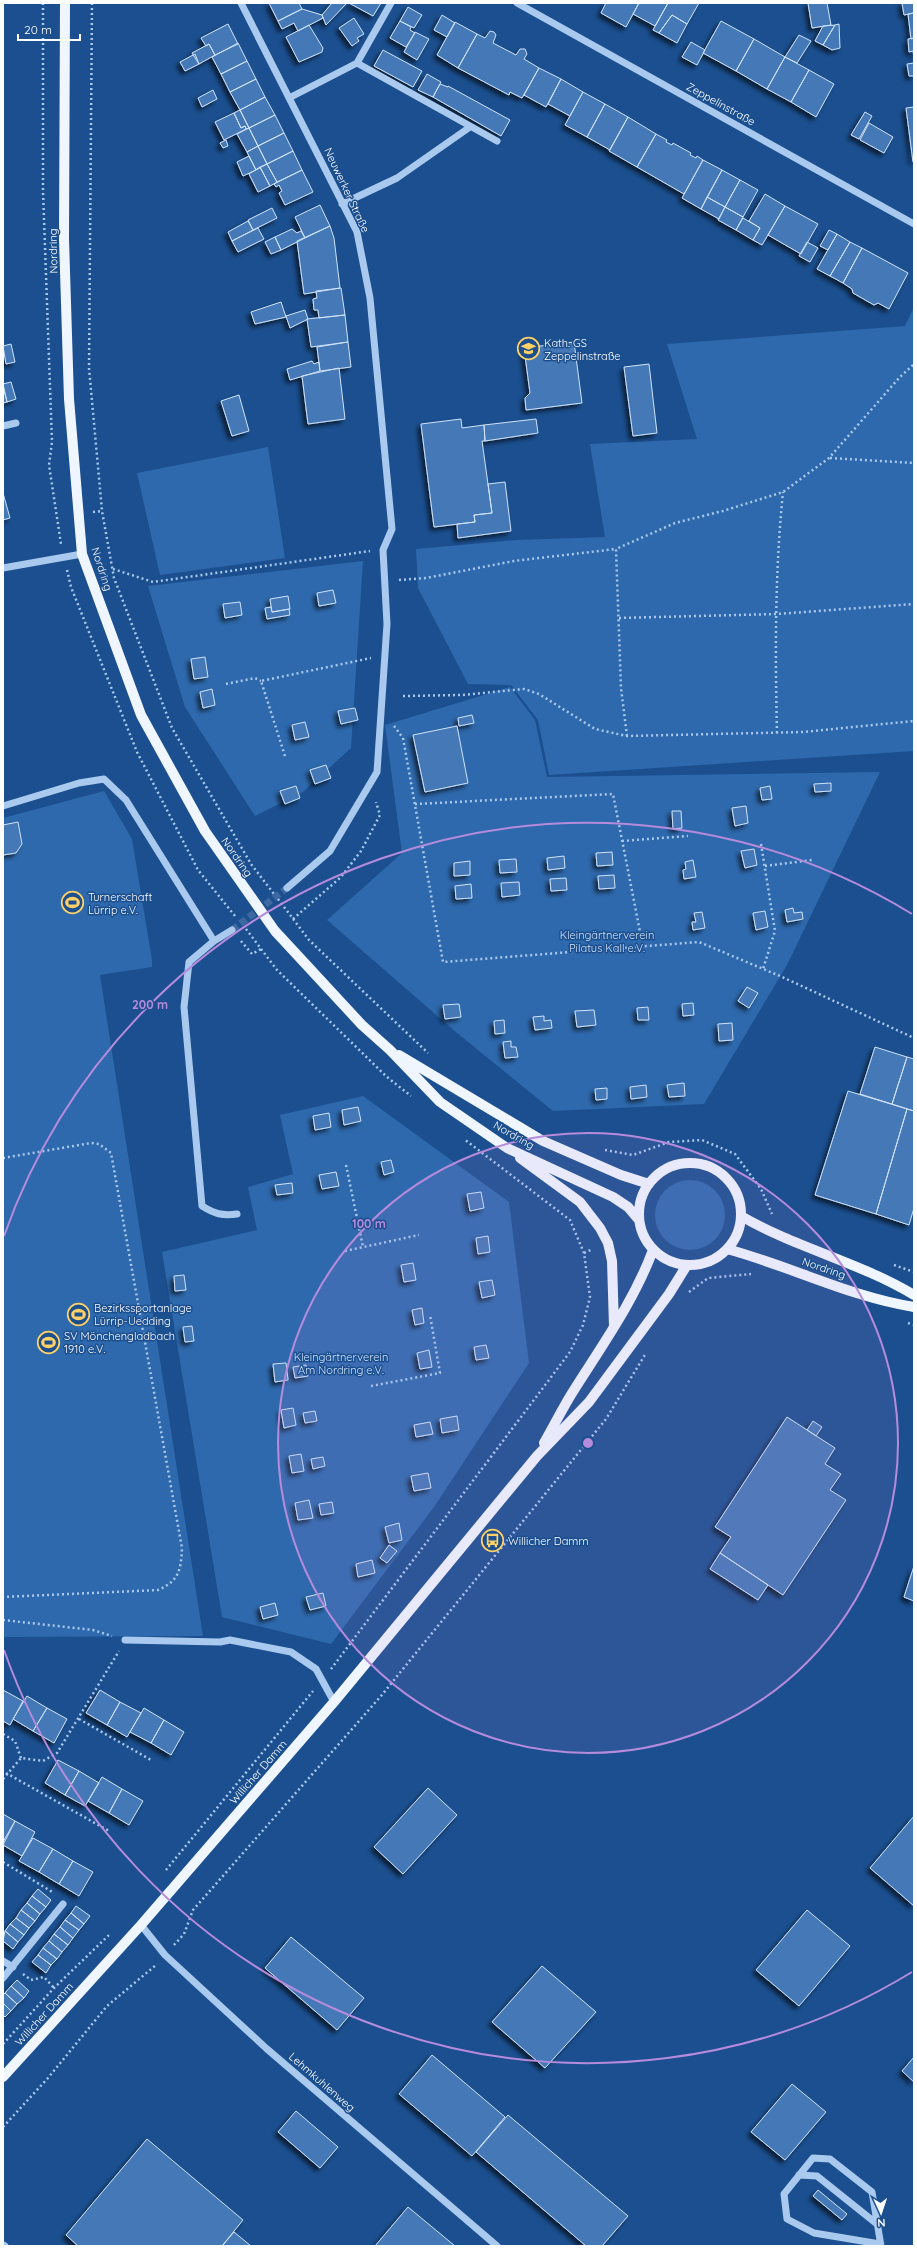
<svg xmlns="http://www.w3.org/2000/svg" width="917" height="2249" font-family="Quicksand,sans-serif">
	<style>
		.green { fill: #2e69ad }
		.building { fill: #4478b7; stroke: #cfe3fa; filter: url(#shadow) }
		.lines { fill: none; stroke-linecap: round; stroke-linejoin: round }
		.minor-tunnel { stroke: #3d69a0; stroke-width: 7; stroke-dasharray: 7 3.5; stroke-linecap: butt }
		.path { stroke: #a9c9ee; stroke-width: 2.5; stroke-dasharray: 2 3; stroke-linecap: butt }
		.minor { stroke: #a9c9ee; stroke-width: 7 }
		.major { stroke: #f0f6ff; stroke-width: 10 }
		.ring { fill: none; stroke: #b68bdc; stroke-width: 2 }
		.labels { text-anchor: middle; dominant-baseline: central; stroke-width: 3; stroke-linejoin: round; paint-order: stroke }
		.street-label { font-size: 11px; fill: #fff; stroke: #1b4f8f }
		.poi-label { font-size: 11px; fill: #fff; stroke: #1b4f8f; text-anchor: start }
		.park-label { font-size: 11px; fill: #cfe3fa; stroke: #1b4f8f }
		.centre { fill: #b68bdc; stroke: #1b4f8f; stroke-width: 2 }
		.ring-label { font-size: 12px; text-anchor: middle; font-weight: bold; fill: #b68bdc; stroke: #1b4f8f; stroke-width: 3; stroke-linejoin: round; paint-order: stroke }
	</style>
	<defs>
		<filter id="shadow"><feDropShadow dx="-3.5" dy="3.5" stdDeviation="2" flood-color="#0009"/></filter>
	</defs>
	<rect width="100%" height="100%" fill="#1b4f8f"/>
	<path class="green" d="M914,307V751L549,775L538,720L511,685L468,684L418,588L416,549L517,540L605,537L590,444L697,439L667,344L905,326Z
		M268,447L285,558L160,575L137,473Z
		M363,561L351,748L303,792L255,816L185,707L148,586Z
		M510,687L535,720L547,777L880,772L787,965L704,1104L553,1111L457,1033L327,920L402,853L385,725Z
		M104,791L132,839L152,960V967L100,975L203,1636L3,1637V818Z
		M363,1096L509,1202L529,1363L434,1507L331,1644L222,1617L162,1252L257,1230L248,1187L293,1174L280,1115Z
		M655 1215a35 35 0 1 1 70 0a35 35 0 1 1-70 0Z"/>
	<path class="building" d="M269,3H299L302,9L278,21Z
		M332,3H347L326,25L322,15Z
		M349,3H381L373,16Z
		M606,3H639L626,27L601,13Z
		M639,3H668L655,26L633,14Z
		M668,3H699L687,24L672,15L659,33L653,30Z
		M808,3H827L831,25L812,28Z
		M902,3H914V13L904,15Z
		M408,7L422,15L414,28L400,21Z
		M302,9L322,15L323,18L298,31L294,23L282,29L278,21Z
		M914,13V38L911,39L908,14Z
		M442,15L455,23L447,37L434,30Z
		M672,15L687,24L677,43L659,33Z
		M354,18L364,34L357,38L359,41L352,46L339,28Z
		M400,21L411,27L410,30L415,33L406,47L390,38Z
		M721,21L754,39L736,71L703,53Z
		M455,22L477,34L458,68L437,55Z
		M228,24L238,44L215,55L209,44L206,46L201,38Z
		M839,24L840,48L832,50L823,45L835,25Z
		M309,25L323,48L322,52L299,62L286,37Z
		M835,25L823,45L815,41L823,26Z
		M490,31L494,32L496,35L493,43L516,55L520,49H525L527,54L524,59L539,68L522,98L510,92L509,95L458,68L477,34L485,38Z
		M415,32L429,39L417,60L404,52Z
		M799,35L811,41L797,63L785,57Z
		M914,38V57L913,51L909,52L908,39Z
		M754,39L785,57L767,89L736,71Z
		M691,42L705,50L697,65L682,57Z
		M238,43L247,61L221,74L212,57Z
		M209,44L215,55L199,64L192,53Z
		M383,50L422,71L413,87L374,66Z
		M195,54L199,64L185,71L180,62Z
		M785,57L809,70L791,102L767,89Z
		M247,61L256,79L230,92L221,74Z
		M914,63V76H909L907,64Z
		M539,68L561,79L546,107L524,95Z
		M809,70L834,84L816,117L791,102Z
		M427,74L441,82L433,97L418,90Z
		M256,79L265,97L240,110L230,92Z
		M561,79L583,92L570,116L548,104Z
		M440,84L448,87V86L510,120L501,136L433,97Z
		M213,90L217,99L202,107L198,98Z
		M583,92L605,104L587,137L565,125Z
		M265,97L275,115L249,128L240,110Z
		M605,104L628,117L610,150L587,137Z
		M914,107V161L913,162L906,108Z
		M240,110L249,128L246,129L245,126L241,128L234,113Z
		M865,112L872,116L859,139L851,135Z
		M234,113L241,128L245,126L246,129L224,140L215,122Z
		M275,115L284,133L258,146L249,128Z
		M628,117L656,134L637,167L609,151Z
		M869,123L893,137L884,153L860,140Z
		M249,128L258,146L247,152L237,134Z
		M284,133L293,151L267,164L258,146Z
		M656,134L667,140L666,142L672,145L673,143L691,153L690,155L696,158L697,156L703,160L684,194L637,167Z
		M226,140L228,146L223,148L220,143Z
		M258,146L267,164L256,170L247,152Z
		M293,151L302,170L277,182L267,164Z
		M249,156L256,170L243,176L237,162Z
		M703,160L722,170L701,209L682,198Z
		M267,164L277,182L270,186L260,167Z
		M260,167L270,186L258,192L249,174Z
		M302,170L313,192L285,205L279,193L282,191L279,185L276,187L274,184Z
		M722,170L740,180L725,207L707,197Z
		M740,180L758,190L743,217L725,207Z
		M765,194L785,206L762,245L753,240L760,228L749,221Z
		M707,197L725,207L719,219L701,209Z
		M320,205L330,226L305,238L295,217Z
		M785,206L818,224L801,254L768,235Z
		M725,207L743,217L736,230L718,220Z
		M272,208L277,218L253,230L248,220Z
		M743,218L760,228L753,240L736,230Z
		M248,221L253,230L232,241L228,232Z
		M330,226L334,238L340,288L304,294L297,241Z
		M258,228L264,239L238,252L232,241Z
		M292,229L297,233L301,231L305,238L281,250L275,237Z
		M829,230L837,234L828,250L820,246Z
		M837,234L850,242L830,276L817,269Z
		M275,237L281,250L271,254L265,242Z
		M807,242L818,248L810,262L799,256Z
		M850,242L862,248L843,283L830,276Z
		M862,248L908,273L889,309L878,303L874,305L853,293L852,289L843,283Z
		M341,288L345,315L319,318L318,310H314L313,299L317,298L316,291Z
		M281,302L286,317L255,324L251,312Z
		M305,310L308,319L290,328L286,316Z
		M345,315L348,342L311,347L307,319Z
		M348,342L351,367L320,371L317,347Z
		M574,342L582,403L526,410L525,398L530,393L524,348Z
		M11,344L15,362L6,364L3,346Z
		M312,361L314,364L319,362L320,371L290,380L287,369Z
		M649,364L657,433L633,436L624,367Z
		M339,368L345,419L308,424L302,376Z
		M11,382L16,399L7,402L3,384Z
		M3,387L7,402L3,403Z
		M239,395L249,431L232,436L221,401Z
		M461,419L462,428L484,425L485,441H482L492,513L474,515L475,522L434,527L421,424Z
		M536,419L538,433L485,441L484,425Z
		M505,482L511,531L458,538L457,524L475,522L474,515L492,513L488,484Z
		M3,493L10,518L3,520Z
		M333,590L336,603L319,606L317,593Z
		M288,596L290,609L272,612L270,599Z
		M240,602L242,615L225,618L223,604Z
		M271,607L272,612L289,609L290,615L267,619L265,608Z
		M205,657L208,677L194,679L191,659Z
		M212,689L215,705L203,708L200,692Z
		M355,708L358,720L341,724L338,711Z
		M472,715L474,723L459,726L458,718Z
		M305,722L309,737L295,740L292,725Z
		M457,726L468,783L425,792L413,735Z
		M326,765L331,778L315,784L310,770Z
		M831,783V791L815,792L814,784Z
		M296,786L300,798L285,804L280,791Z
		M770,786L772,799L762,800L760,788Z
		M746,806L748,823L735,826L732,808Z
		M672,811H681L682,828L673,829Z
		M18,822L22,844L16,853L3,855V825Z
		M754,849L757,865L745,868L741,851Z
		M612,852L613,865L597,866L596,853Z
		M564,856L565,868L548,870L547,858Z
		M516,859L517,872L500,873L499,860Z
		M693,860L696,877L684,879L683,870L686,869L685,862Z
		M470,861V875L454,876V863Z
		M614,875L615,888L599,889L598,876Z
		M566,878L567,890L551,891L550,879Z
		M519,882L520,895L502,897L501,883Z
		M471,884L472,898L456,899L455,886Z
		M793,908L794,913L802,912L803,919L787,922L785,910Z
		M765,911L768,927L756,930L753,913Z
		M702,912L705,928L693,930L692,922H696L694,913Z
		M747,987L758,993L749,1008L738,1001Z
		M693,1003L694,1015L683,1016L682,1004Z
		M459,1004L461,1017L445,1019L443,1005Z
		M648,1007L649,1020H638L637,1008Z
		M594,1010L596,1025L577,1027L575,1011Z
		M544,1016V1021L551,1020L552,1028L535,1030L533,1017Z
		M504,1020L505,1033L495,1034L494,1021Z
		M732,1023L733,1040L719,1041L718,1024Z
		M511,1041V1047H516L518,1057L505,1058L503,1042Z
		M875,1047L907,1057L892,1104L860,1094Z
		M907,1057L914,1059V1111L892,1104Z
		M684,1083L685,1096L669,1097L667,1085Z
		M646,1085L647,1097L631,1099L630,1087Z
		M607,1088V1099L596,1100L595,1089Z
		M848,1091L907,1109L876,1214L815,1195Z
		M358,1107L361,1121L344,1125L342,1110Z
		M907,1109L914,1111V1208L909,1225L876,1214Z
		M329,1113L331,1127L315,1130L313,1116Z
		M391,1160L394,1172L384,1175L381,1162Z
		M336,1172L339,1186L322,1189L319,1175Z
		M292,1183L293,1193L277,1195L275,1185Z
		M481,1192L484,1208L470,1211L467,1194Z
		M488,1236L490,1252L478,1254L476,1238Z
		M413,1263L416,1280L404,1282L401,1265Z
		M184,1275L186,1290L175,1291L174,1276Z
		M492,1280L495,1295L482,1298L479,1282Z
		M422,1308L424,1323L415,1325L412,1310Z
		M192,1326L194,1341L185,1342L183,1327Z
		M486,1345L489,1358L476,1360L474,1347Z
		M429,1350L432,1367L420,1369L417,1353Z
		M286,1363L288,1380L275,1382L273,1364Z
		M306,1365L308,1376L295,1378L293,1367Z
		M293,1408L296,1425L284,1428L281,1410Z
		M315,1411L317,1421L305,1423L303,1413Z
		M457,1416L459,1430L442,1433L440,1419Z
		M787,1417L835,1448L825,1464L841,1474L830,1490L846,1500L783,1595L720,1553L731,1537L715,1527Z
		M813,1421L822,1427L816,1436L807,1430Z
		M430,1422L433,1434L416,1437L414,1425Z
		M301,1454L304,1471L292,1473L289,1456Z
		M323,1457L325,1466L313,1469L311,1459Z
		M428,1473L431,1488L414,1491L411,1476Z
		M309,1500L313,1518L298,1520L295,1503Z
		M332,1502L334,1513L321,1515L319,1504Z
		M399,1523L402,1540L389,1543L385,1527Z
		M389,1545L397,1551L387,1563L380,1558Z
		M720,1553L768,1585L758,1600L710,1569Z
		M372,1560L375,1573L358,1577L356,1564Z
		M914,1566V1601L904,1597Z
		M323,1593L326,1606L310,1610L306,1597Z
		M275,1603L278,1615L263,1619L260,1607Z
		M3,1690L23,1701L10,1725L3,1721Z
		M100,1690L120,1702L107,1725L86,1713Z
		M27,1696L47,1708L33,1731L13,1719Z
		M120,1702L141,1713L127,1737L107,1725Z
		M47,1708L67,1719L54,1743L33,1731Z
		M144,1708L164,1720L151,1743L130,1732Z
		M164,1720L184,1732L171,1755L151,1743Z
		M58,1760L79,1771L65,1795L45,1783Z
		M79,1771L99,1783L85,1806L65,1795Z
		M102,1777L122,1789L109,1813L88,1801Z
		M428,1788L457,1815L403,1874L374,1847Z
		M122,1789L143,1801L129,1825L109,1813Z
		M3,1814L15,1821L3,1842Z
		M914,1816V1906L870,1868Z
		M15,1821L35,1832L22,1856L3,1845Z
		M33,1838L53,1849L39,1872L19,1861Z
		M53,1849L73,1861L59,1884L39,1872Z
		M73,1861L93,1872L79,1896L59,1884Z
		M38,1889L51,1900L46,1907L32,1896Z
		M32,1896L46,1907L40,1914L27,1903Z
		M27,1903L40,1914L35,1921L21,1910Z
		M76,1906L90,1916L84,1924L71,1913Z
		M21,1910L35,1921L29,1928L16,1918Z
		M807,1910L850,1946L799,2006L756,1970Z
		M71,1913L84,1924L79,1930L65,1920Z
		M16,1918L29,1928L24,1935L10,1924Z
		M65,1920L79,1930L73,1938L60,1927Z
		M10,1924L24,1935L18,1942L5,1931Z
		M60,1927L73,1938L68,1945L54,1934Z
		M5,1931L18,1942L13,1949L3,1941Z
		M54,1934L68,1945L62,1952L49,1941Z
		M291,1937L364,1998L337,2030L265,1968Z
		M49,1941L62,1952L57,1959L43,1948Z
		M43,1948L57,1959L51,1965L38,1955Z
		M38,1955L51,1965L46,1973L32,1962Z
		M542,1966L596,2012L545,2068L492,2022Z
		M17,1980L29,1991L24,1998L11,1986Z
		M11,1986L24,1998L17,2004L5,1993Z
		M5,1993L17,2004L11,2011L3,2003V1995Z
		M3,2003L11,2011L5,2017L3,2015Z
		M432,2055L505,2117L472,2156L399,2094Z
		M914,2057V2082L902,2071Z
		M792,2084L826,2112L785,2160L751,2132Z
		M296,2111L338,2147L320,2168L278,2132Z
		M508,2115L628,2216L602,2246H586L476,2152Z
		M147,2139L243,2220L222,2246H78L66,2235Z
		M818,2190L847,2214L842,2220L813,2196Z
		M408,2207L455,2246H375Z
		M234,2232L251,2246H222Z"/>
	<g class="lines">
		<path class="minor-tunnel" d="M232,930L287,888"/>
		<path class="path" d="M43,3V191L52,442L49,465L61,544
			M92,3L89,368L102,511L114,578L172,728L251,864L274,894
			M830,458L914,463
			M93,512L102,511
			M3,534H4
			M113,569L153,582L370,551
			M67,570L71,587L137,752L198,870L235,916
			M399,580L426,578L514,561L616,549
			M619,618L777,614L914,604
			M226,684L255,678L261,681
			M403,696L462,695L524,689L539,694L595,729L627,736L803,732L914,721
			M394,726L403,738L443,962L699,942L780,976L914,1038
			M777,733C775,653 775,571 783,492
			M627,736L621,688L616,549L675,523L723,511L783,492L829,458L899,378L914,364
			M285,756L261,681L371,658
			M415,804L613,794L643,947
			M622,841L688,836
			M761,844L775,931L763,969
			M765,866L812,860
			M278,899L309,940L428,1053
			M293,919L341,877L361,851L380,815L376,802
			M246,929L277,970L387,1077L411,1096
			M241,941L252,954L261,949
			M605,1150L633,1155L669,1142L702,1140L735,1154L761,1189L772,1214
			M3,1158L91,1143L99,1144L111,1153L182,1548C181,1570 179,1581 158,1590L3,1597
			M346,1165L363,1247
			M345,1251L419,1235
			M584,1253L593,1249
			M894,1265L914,1272
			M689,1292L708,1278L751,1274
			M908,1323L914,1325
			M371,1386L440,1373L430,1315
			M3,1620L93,1630L112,1636
			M331,1669L570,1352L583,1325L590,1297L584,1253L570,1220L464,1139
			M79,1719L151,1760
			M3,1734L15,1741L21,1758
			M6,1773L109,1831
			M3,1779L21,1758L43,1761L57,1753L119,1651
			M3,1862L54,1893
			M166,1870L313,1691
			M174,1945L184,1934L193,1910L381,1696L606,1419L646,1353
			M23,1974L31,1980L44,1977L54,1988
			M3,2044L54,1988L110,1934
			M3,2127L48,2078L107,2006L156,1965"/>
		<path class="minor" d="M241,3L357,232L370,298L392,529L383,550L387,624L377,772L330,851L287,888
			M391,3L357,63L497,141
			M517,3L914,224
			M289,98L357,63
			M342,204L397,178L470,127
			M3,426L16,423
			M3,568L82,554
			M3,806L79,783L104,779L126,800L214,941
			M232,930L214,941L189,962L184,1007L202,1206C215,1214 222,1216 237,1214
			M125,1640L220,1642L230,1640L291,1652L316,1669L334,1702
			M141,1925L165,1955L267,2049L497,2246
			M3,1961L13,1967
			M3,1978L63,1904
			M799,2175L817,2176L877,2224
			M880,2244L814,2233L787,2219L784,2194L813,2158L830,2159L872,2192L881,2246
			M3,2245L5,2246"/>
		<path class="major" d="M65,3L64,239L69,399L82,554L141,715L205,831L275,931L362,1025L390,1050L440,1102L507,1148L613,1197L628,1207L639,1220
			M399,1055L543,1141L621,1175L649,1184
			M520,1158L580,1202L600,1228L608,1243L612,1261L614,1326
			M639 1214a51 51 0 1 1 102 0a51 51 0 1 1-102 0Z
			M741,1216C796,1248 859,1262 914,1295
			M727,1249C790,1266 850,1297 914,1307
			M544,1443C554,1426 563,1407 574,1390C603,1344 634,1301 653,1250
			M3,2077L141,1925L334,1702L537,1456L589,1402L669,1294L687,1265"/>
	</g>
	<circle cx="588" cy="1443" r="310" fill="#b68bdc" fill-opacity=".12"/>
	<g class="ring">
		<circle cx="588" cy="1443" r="310"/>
		<path d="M912 1972A620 620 0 0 1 4 1650M4 1236A620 620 0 0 1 912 914"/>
	</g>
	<defs>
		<symbol id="school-ring" viewBox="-11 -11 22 22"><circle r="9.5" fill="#1b4f8f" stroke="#ffd166" stroke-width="1.5"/><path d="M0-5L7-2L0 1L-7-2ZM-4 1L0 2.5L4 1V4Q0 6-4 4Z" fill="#ffd166"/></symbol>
		<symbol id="stadium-ring" viewBox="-11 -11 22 22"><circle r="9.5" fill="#1b4f8f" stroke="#ffd166" stroke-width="1.5"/><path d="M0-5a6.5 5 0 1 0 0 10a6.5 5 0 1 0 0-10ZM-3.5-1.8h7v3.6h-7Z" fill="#ffd166"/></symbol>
		<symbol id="bus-ring" viewBox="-11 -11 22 22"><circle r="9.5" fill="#1b4f8f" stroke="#ffd166" stroke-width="1.5"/><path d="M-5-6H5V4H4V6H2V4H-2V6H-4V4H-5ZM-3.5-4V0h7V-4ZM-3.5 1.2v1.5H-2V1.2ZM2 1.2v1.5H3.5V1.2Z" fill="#ffd166"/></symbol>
	</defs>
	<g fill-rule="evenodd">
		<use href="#school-ring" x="516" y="336" width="25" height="25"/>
		<use href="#stadium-ring" x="60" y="890" width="25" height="25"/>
		<use href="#stadium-ring" x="66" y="1302" width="25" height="25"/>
		<use href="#stadium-ring" x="36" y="1330" width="25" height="25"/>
		<use href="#bus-ring" x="480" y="1528" width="25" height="25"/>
	</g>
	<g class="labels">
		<g class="street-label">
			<text transform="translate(721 104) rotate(29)">Zeppelinstraße</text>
			<text transform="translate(347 190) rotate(65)">Neuwerker Straße</text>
			<text transform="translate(53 251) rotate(-91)">Nordring</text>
			<text transform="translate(102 569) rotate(72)">Nordring</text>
			<text transform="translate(237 857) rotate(55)">Nordring</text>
			<text transform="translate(514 1135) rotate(30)">Nordring</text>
			<text transform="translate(824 1268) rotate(19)">Nordring</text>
			<text transform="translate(258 1772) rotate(-49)">Willicher Damm</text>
			<text transform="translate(44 2014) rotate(-48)">Willicher Damm</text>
			<text transform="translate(322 2082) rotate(41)">Lehmkuhlenweg</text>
		</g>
		<g class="poi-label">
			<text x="544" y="343">Kath. GS<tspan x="544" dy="13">Zeppelinstraße</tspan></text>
			<text x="88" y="897">Turnerschaft<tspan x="88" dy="13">Lürrip e.V.</tspan></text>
			<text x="94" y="1308">Bezirkssportanlage<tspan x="94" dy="13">Lürrip-Uedding</tspan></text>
			<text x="64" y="1336">SV Mönchengladbach<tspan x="64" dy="13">1910 e.V.</tspan></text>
			<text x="508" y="1541">Willicher Damm</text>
		</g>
		<g class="park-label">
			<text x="607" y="935">Kleingärtnerverein<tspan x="607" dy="13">Pilatus Kall e.V.</tspan></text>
			<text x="341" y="1357">Kleingärtnerverein<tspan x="341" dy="13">Am Nordring e.V.</tspan></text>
		</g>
	</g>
	<circle cx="588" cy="1443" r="6" class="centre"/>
	<g class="ring-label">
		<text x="150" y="1009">200 m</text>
		<text x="369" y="1228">100 m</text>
	</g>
	<rect width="917" height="2249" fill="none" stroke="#ffffff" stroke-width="8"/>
	<g transform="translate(881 2213) rotate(177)" stroke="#1b4f8f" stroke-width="3" paint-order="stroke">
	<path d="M0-3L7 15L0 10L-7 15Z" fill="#ffffff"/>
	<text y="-6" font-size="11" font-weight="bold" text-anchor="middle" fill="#ffffff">N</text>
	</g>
	<path d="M18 34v6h62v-6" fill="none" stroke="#ffffff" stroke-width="2"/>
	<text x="24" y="34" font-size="12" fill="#ffffff" stroke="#1b4f8f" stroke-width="3" paint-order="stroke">20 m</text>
</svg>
